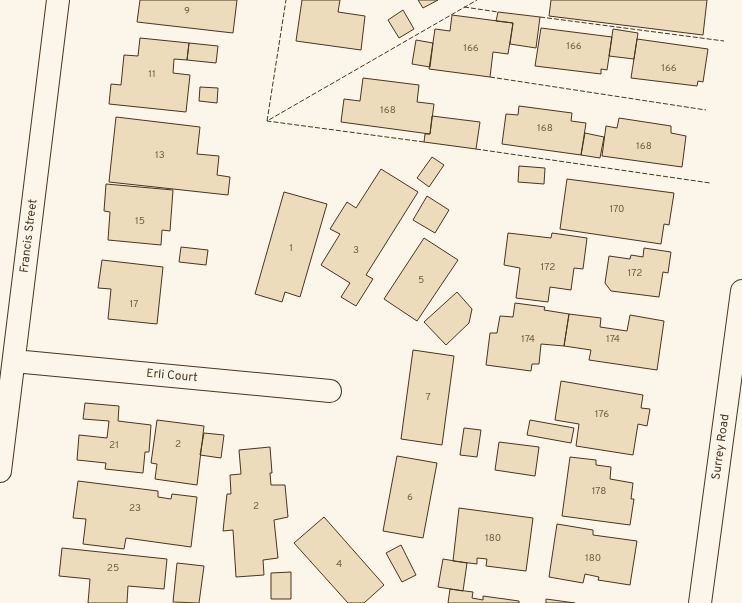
<svg xmlns="http://www.w3.org/2000/svg" width="742" height="603" font-family="Overpass,sans-serif">
	<style>
		.building { fill: #ecdcbc; stroke: #4a3520 }
		.lines { fill: none; stroke-linecap: round; stroke-linejoin: round }
		.street-casing { stroke: #4a3520; stroke-width: 24 }
		.primary-casing { stroke: #4a3520; stroke-width: 24 }
		.street { stroke: #fbf6e9; stroke-width: 22 }
		.primary { stroke: #fbf6e9; stroke-width: 22 }
		.fence { stroke: #4a3520; stroke-width: 1; stroke-dasharray: 5 2; stroke-linecap: butt }
		.labels { text-anchor: middle; dominant-baseline: central; stroke-width: 3; stroke-linejoin: round; paint-order: stroke }
		.number-label { font-size: 10px; fill: #725f47 }
		.street-label { font-size: 12px; fill: #4a3520; stroke: #fbf6e9 }
	</style>
	<rect width="100%" height="100%" fill="#fbf6e9"/>
	<path class="building" d="M140,0H237L233,33L137,22Z
		M302,0H340L338,12L365,16L361,50L296,41Z
		M418,0H438L423,8Z
		M551,0H707L703,35L549,16Z
		M403,10L414,29L399,38L388,20Z
		M498,12L540,17L536,48L510,44L513,23L496,21Z
		M452,15L513,23L508,54L493,52L490,77L429,69L435,29L450,31Z
		M541,28L612,37L607,70L601,69V74L535,66Z
		M613,29L638,33L634,59L609,56Z
		M140,38L189,43L187,60L174,59L173,73L190,75L186,112L109,104L111,84L121,85L124,55L138,56Z
		M637,39L708,49L703,82L698,81L697,86L631,78Z
		M416,40L433,43L430,67L412,64Z
		M189,43L218,46L216,63L187,60Z
		M363,78L419,85L417,102L434,104L430,134L341,122L344,99L360,101Z
		M200,87L218,88L217,103L199,101Z
		M519,106L572,113L571,121L586,123L581,155L502,144L506,114L518,115Z
		M432,116L480,122L476,149L424,142L425,134H430Z
		M116,117L200,127L197,154L219,156L217,175L230,177L228,195L109,182Z
		M619,118L671,126V133L686,136L682,167L602,156L606,126L617,128Z
		M585,133L604,137L600,158L581,155Z
		M432,157L444,165L429,187L417,178Z
		M519,166L545,168L544,184L518,182Z
		M381,169L418,192L366,275L373,279L356,306L341,297L350,283L321,265L340,234L330,229L347,202L356,208Z
		M567,179L674,193L669,225L664,224L661,244L560,229Z
		M106,184L173,190L170,231L162,230L161,245L108,240L110,212L104,211Z
		M284,192L327,204L300,297L285,292L282,302L255,294Z
		M427,196L449,210L435,233L413,220Z
		M508,233L551,238L552,233L587,238L583,269L574,268L571,290L550,287L548,302L516,298L520,268L504,265Z
		M424,238L458,260L417,321L384,299Z
		M181,247L208,250L206,265L179,262Z
		M644,248L671,252L668,273L663,272L659,297L611,291L605,283L609,256L630,259L631,255L643,257Z
		M102,260L163,267L157,324L108,319L111,289L98,288Z
		M457,292L472,309L469,323L446,345L424,322Z
		M515,303L545,307L544,310L569,314L564,346L541,344L539,364H532L531,371L486,365L490,333H497L500,316L513,317Z
		M569,314L601,318L600,327L627,331L630,315L664,321L657,370L589,360L591,350L564,346Z
		M413,350L454,356L442,445L401,439Z
		M561,381L643,395L641,408L650,409L647,426L638,424L633,455L576,446L579,424L555,420Z
		M85,403L119,406L118,421L151,425L149,452H145L143,473L105,469L106,463L77,460L79,435L107,438L109,421L83,419Z
		M157,420L204,426L197,485L155,479L157,464L151,463Z
		M530,420L574,428L571,443L527,435Z
		M464,428L481,430L477,457L460,455Z
		M204,433L224,435L221,458L200,455Z
		M499,442L539,447L535,476L495,470Z
		M270,447L272,473H270L271,485H285L288,517L274,520L278,558L263,560L264,575L236,577L233,530L223,531L227,494H231L230,475L241,474L239,450Z
		M397,456L437,463L423,538L383,531Z
		M570,457L596,460V465L611,467L610,479L633,483L631,499H634L630,525L562,516Z
		M78,481L158,491V497L171,499L172,494L197,497L191,547L126,538L124,549L83,544L86,519L73,518Z
		M459,508L533,518L526,571L486,566L487,559L477,558V564L453,561Z
		M324,517L384,585L364,603H348L294,543Z
		M557,524L593,530V535L637,541L630,585L598,580L599,577L585,574L583,583L549,577Z
		M401,545L416,575L402,582L386,553Z
		M62,548L167,559L164,589L128,586L127,603H88L90,579L59,576Z
		M443,559L467,563L463,591L438,587Z
		M177,563L204,566L199,603L173,602Z
		M291,572V599H271V573Z
		M450,589L473,592L472,598L483,600V596L519,601V603H448Z
		M546,599L575,603H546Z"/>
	<g class="lines">
		<defs>
			<path id="street" d="M14,361L330,391
				M0,471L58,0"/>
			<path id="primary" d="M700,603L742,291"/>
		</defs>
		<use href="#street" class="street-casing"/>
		<use href="#primary" class="primary-casing"/>
		<use href="#street" class="street"/>
		<use href="#primary" class="primary"/>
		<path class="fence" d="M464,7L498,12
			M540,17L724,41
			M490,77L706,110
			M267,121L286,0
			M424,142L267,121L477,0
			M476,149L710,183"/>
	</g>
	<g class="labels">
		<g class="number-label">
			<text x="187" y="11">9</text>
			<text x="574" y="46">166</text>
			<text x="471" y="48">166</text>
			<text x="669" y="68">166</text>
			<text x="152" y="74">11</text>
			<text x="388" y="110">168</text>
			<text x="545" y="128">168</text>
			<text x="644" y="146">168</text>
			<text x="160" y="155">13</text>
			<text x="617" y="209">170</text>
			<text x="140" y="221">15</text>
			<text x="291" y="248">1</text>
			<text x="356" y="250">3</text>
			<text x="548" y="267">172</text>
			<text x="635" y="273">172</text>
			<text x="421" y="280">5</text>
			<text x="134" y="304">17</text>
			<text x="528" y="339">174</text>
			<text x="613" y="339">174</text>
			<text x="428" y="397">7</text>
			<text x="602" y="414">176</text>
			<text x="178" y="444">2</text>
			<text x="114" y="445">21</text>
			<text x="599" y="491">178</text>
			<text x="410" y="497">6</text>
			<text x="256" y="506">2</text>
			<text x="135" y="508">23</text>
			<text x="493" y="538">180</text>
			<text x="593" y="558">180</text>
			<text x="339" y="564">4</text>
			<text x="113" y="568">25</text>
		</g>
		<g class="street-label">
			<text transform="translate(29 236) rotate(-83)">Francis Street</text>
			<text transform="translate(172 376) rotate(5)">Erli Court</text>
			<text transform="translate(721 447) rotate(-82)">Surrey Road</text>
		</g>
	</g>
</svg>
